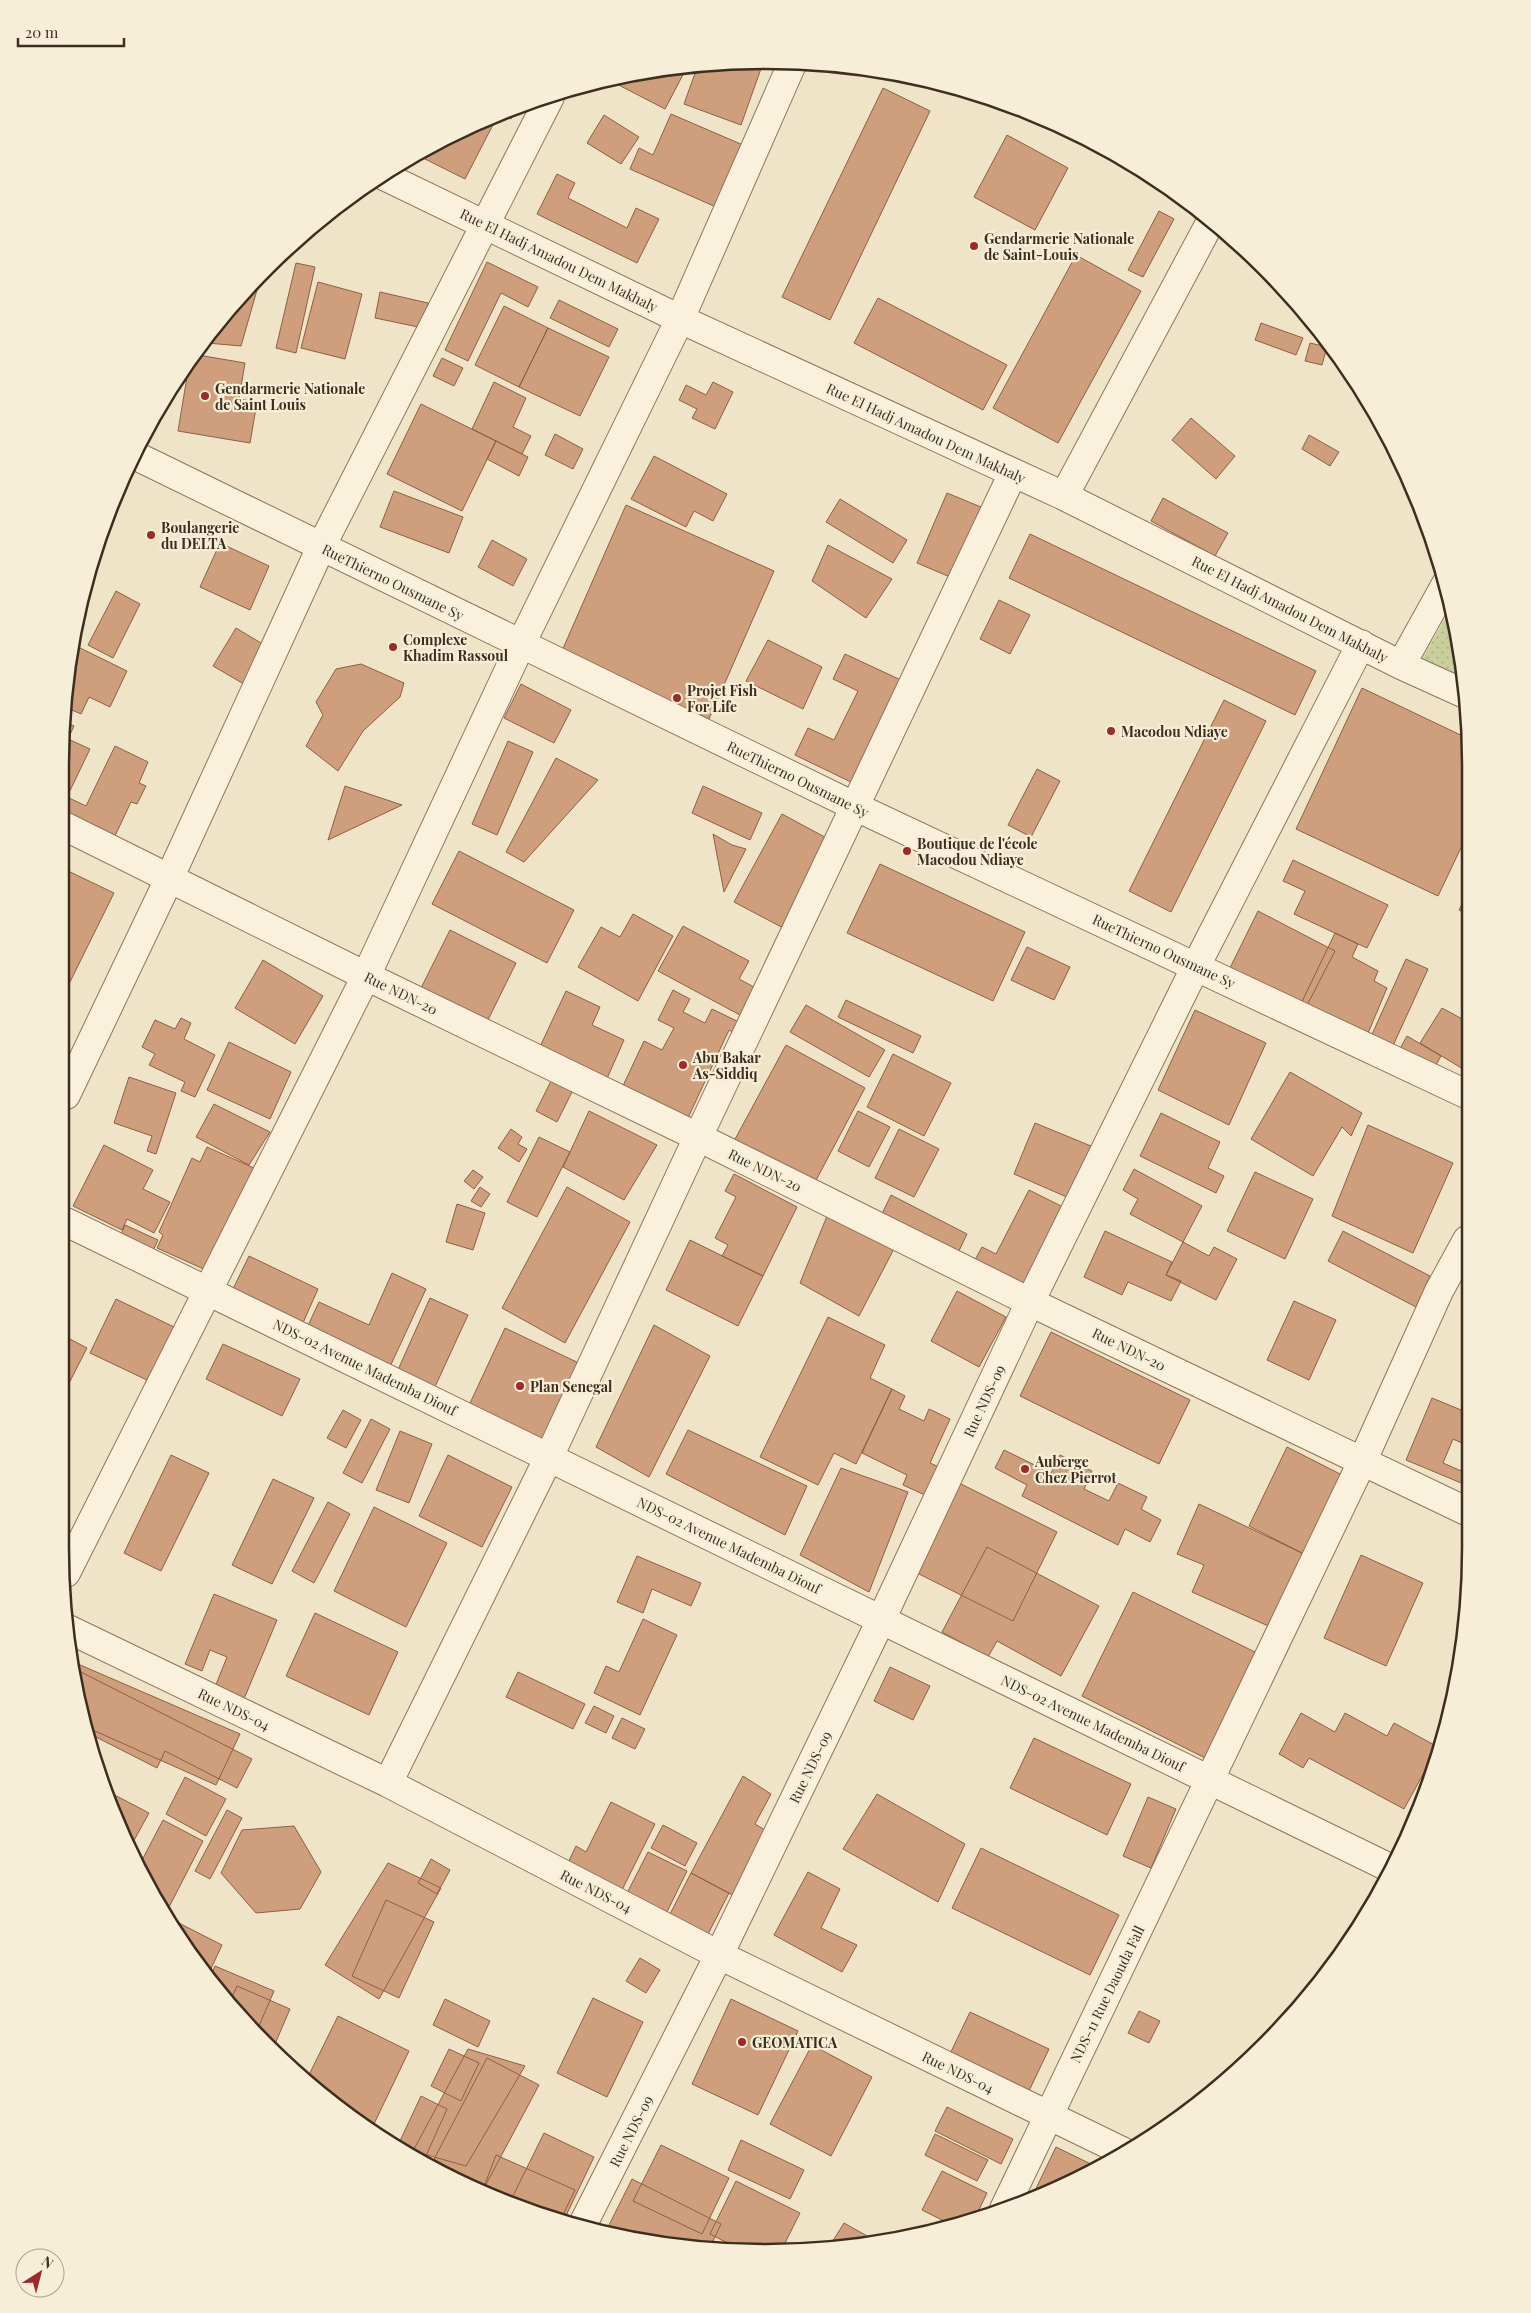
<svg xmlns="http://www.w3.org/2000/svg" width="1531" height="2313" font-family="'Playfair Display',serif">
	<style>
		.park { fill: url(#park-dots) }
		.building { fill: #cf9f7d; stroke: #8d5f41 }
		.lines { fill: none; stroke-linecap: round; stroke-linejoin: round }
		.minor-casing { stroke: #8d765c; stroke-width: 30 }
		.minor { stroke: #faf1dc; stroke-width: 28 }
		.poi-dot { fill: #9e2a2b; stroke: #f7eed8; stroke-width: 2 }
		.labels { text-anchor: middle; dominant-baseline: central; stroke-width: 4.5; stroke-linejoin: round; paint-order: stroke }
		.poi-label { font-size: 14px; font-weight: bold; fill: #3d2e20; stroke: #f7eed8; text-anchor: start }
		.street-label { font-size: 14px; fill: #3d2e20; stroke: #f7eed8 }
		.rim { fill: none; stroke: #3d2e20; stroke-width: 2.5 }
	</style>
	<defs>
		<pattern id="park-dots" width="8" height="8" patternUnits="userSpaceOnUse" patternTransform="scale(1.25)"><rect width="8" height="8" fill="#c9cf9b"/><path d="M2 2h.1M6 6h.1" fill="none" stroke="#aeb285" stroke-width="1.8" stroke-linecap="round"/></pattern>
	</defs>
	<rect width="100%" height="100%" fill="#f0e4c8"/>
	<path class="park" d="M1451,608L1464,687L1418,666Z"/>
	<path class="building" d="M720,61L763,63L741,125L684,104L698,65Z
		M687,67L665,109L609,80Z
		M883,88L930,111L830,320L782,297Z
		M516,109L511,119L502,115Z
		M671,114L743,145L716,207L630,169L639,148L653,155Z
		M604,115L639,137L621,164L587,143Z
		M497,117L465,179L421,157L423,152L454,133Z
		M1007,135L1068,168L1035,230L974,197Z
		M557,174L575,183L568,198L627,228L636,208L659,219L637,263L537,214Z
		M1159,211L1174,219L1143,277L1128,270Z
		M1076,255L1141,291L1058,443L993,408Z
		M487,262L538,287L528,307L501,293L468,361L445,350Z
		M296,263L315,267L296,353L276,348Z
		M261,276L241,346L207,343L235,300Z
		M318,282L362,294L345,359L301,348Z
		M380,292L428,303L423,328L375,318Z
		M878,298L1007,365L983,410L854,343Z
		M559,300L618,329L609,347L550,318Z
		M504,306L548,328L519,387L475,365Z
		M1261,323L1303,338L1296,355L1255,340Z
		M548,328L609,357L580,416L519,387Z
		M1310,343L1327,347L1322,365L1305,361Z
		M198,355L245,363L239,399L257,402L250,443L178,431L188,371Z
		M442,358L463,368L454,386L433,376Z
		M494,382L526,398L513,427L531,436L522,454L472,429Z
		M713,382L733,392L715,429L692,418L697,409L679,400L686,385L706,395Z
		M421,404L496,441L462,511L387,474Z
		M1191,418L1235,456L1216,479L1172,440Z
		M555,434L583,449L573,469L545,455Z
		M1309,435L1339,452L1330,466L1302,449Z
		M496,441L528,457L519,476L487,459Z
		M654,456L727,494L713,521L694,511L686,527L631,499Z
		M394,491L463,517L449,553L380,527Z
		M947,493L981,507L950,577L917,563Z
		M1163,498L1228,533L1215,556L1151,521Z
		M840,499L907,540L893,563L826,522Z
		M626,505L774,571L709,719L561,653Z
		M1030,534L1316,671L1295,715L1009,578Z
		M492,540L527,559L513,586L478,567Z
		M220,543L269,566L250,610L200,587Z
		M828,545L892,579L866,618L812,581Z
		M116,591L140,604L113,658L88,645Z
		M999,600L1030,615L1010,654L980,639Z
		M236,628L271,649L249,687L213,666Z
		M768,640L822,667L803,709L746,681Z
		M74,645L127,671L110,707L89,697L81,714L72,710L66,722L74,726L68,739L90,749L66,799V673Z
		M845,654L903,681L853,783L795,755L808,728L834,740L858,691L833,679Z
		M361,664L404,683L400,697L363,731L338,771L306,746L323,715L316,702L336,669Z
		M521,684L571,710L554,743L504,718Z
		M1362,688L1469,739V831L1438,896L1296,829Z
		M1224,700L1266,721L1171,912L1129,891Z
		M508,741L533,752L497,835L472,824Z
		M115,746L148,762L139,783L146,786L137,804L131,802L114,838L66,815V799L67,797L86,806Z
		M556,758L598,780L524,862L506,852Z
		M1037,769L1060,781L1031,837L1008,825Z
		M345,786L402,805L328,840Z
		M703,786L762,813L750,840L692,813Z
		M782,814L834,842L787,930L734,902Z
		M713,834L732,845L746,849L724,892Z
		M459,851L574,910L547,963L432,904Z
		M1293,860L1388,905L1367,948L1294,914L1305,891L1283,881Z
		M880,864L1025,932L993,1001L847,933Z
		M66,870L114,893L66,990Z
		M1469,891V915L1459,910Z
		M1258,911L1335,951L1303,1013L1227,974Z
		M633,914L673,936L638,1001L578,967L601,927L620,937Z
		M683,926L749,961L739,979L754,987L740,1015L658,971Z
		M450,930L516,963L485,1026L419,992Z
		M1335,933L1358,944L1352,957L1378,971L1374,981L1387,988L1363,1045L1298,1010Z
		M1027,947L1070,967L1054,1000L1011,980Z
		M1406,959L1428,969L1391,1050L1369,1041Z
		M263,960L323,996L295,1044L235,1008Z
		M673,990L690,999L683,1012L705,1023L712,1009L745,1025L740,1036L729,1030L687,1120L621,1090L644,1041L662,1050L674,1028L658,1020Z
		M566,991L600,1007L592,1025L624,1040L605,1083L538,1051Z
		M846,1000L921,1036L913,1053L838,1017Z
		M806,1005L885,1050L869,1077L790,1032Z
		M1442,1008L1468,1022V1072L1420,1043Z
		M1195,1010L1266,1043L1229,1125L1158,1090Z
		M181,1018L191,1023L184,1039L215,1055L195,1097L181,1091L185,1082L149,1065L155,1054L142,1047L155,1020L175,1029Z
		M1407,1036L1441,1056L1431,1074L1397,1054Z
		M229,1042L291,1072L270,1119L207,1090Z
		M786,1045L865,1088L814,1184L734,1141Z
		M893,1054L951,1083L924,1136L867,1107Z
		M1290,1072L1362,1113L1351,1136L1342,1127L1313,1176L1251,1139Z
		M129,1077L176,1093L156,1154L147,1151L152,1136L114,1123Z
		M553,1077L574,1088L557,1122L536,1111Z
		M214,1104L270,1132L249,1165L196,1137Z
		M589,1111L657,1145L624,1200L563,1167Z
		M858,1111L890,1127L869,1167L838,1151Z
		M1161,1113L1220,1142L1208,1168L1224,1176L1216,1193L1140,1156Z
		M1035,1123L1091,1146L1069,1198L1014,1174Z
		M1368,1125L1453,1163L1413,1253L1332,1216Z
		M511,1129L522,1137L518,1144L527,1149L519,1162L498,1148Z
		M899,1129L939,1149L914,1197L875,1178Z
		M539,1137L570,1152L537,1217L507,1202Z
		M104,1145L153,1170L143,1189L170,1202L154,1233L127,1219L122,1230L73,1206Z
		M207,1147L254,1168L208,1271L157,1248L163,1235L159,1232L192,1158L200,1162Z
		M1134,1169L1202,1206L1183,1242L1130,1214L1138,1199L1123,1190Z
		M473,1170L483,1177L474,1189L464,1181Z
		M1255,1172L1313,1199L1285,1259L1227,1231Z
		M734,1174L797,1207L763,1276L722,1256L728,1245L715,1238L736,1197L725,1191Z
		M480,1187L490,1194L481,1207L471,1201Z
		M567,1187L630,1222L565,1343L502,1308Z
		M1029,1190L1067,1209L1023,1295L971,1267L982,1247L996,1254Z
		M891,1195L967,1234L956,1257L880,1218Z
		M457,1204L485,1213L473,1250L446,1242Z
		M827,1216L896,1245L859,1316L800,1283Z
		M125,1225L158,1240L151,1255L118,1241Z
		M1105,1231L1172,1262L1166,1275L1181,1281L1171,1301L1128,1282L1122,1295L1084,1277Z
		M1343,1231L1430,1276L1416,1307L1328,1261Z
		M690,1240L763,1276L738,1326L666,1290Z
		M1183,1242L1209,1256L1214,1247L1237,1259L1216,1300L1166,1275Z
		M249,1256L318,1289L302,1325L232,1291Z
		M392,1273L426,1289L388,1371L305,1332L319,1302L369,1325Z
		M957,1291L1006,1317L979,1367L931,1341Z
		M430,1298L468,1315L434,1389L397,1372Z
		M116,1299L174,1327L149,1381L90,1353Z
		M1294,1301L1336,1320L1309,1380L1267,1360Z
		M828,1317L885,1345L870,1378L892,1389L856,1464L834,1453L818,1485L760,1457Z
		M654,1325L710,1356L649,1477L596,1447Z
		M505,1328L583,1365L541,1452L464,1416Z
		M1051,1332L1190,1400L1159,1464L1020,1396Z
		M66,1337L87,1348L66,1389Z
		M223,1344L300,1379L282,1416L206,1379Z
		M892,1389L905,1396L899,1409L924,1421L929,1409L950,1419L930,1463L941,1468L927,1496L903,1485L907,1475L862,1453Z
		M1432,1398L1466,1412V1445L1453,1439L1443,1463L1466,1473V1485L1406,1460Z
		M343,1410L361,1420L346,1448L327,1438Z
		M371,1419L390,1429L362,1483L343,1473Z
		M688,1430L807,1486L785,1535L666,1474Z
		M400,1431L432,1444L409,1503L376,1490Z
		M1287,1447L1344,1476L1306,1555L1249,1526Z
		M1004,1450L1051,1473L1060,1455L1092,1471L1084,1489L1109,1501L1118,1483L1147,1497L1141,1509L1161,1520L1150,1542L1125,1529L1118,1545L1022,1496L1027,1485L995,1468Z
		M171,1455L209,1473L161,1571L124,1553Z
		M448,1455L512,1487L482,1547L419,1516Z
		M841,1468L908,1492L869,1592L800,1555Z
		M273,1479L314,1498L272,1584L232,1565Z
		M959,1483L1057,1532L1013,1621L915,1572Z
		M328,1502L350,1514L314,1583L292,1571Z
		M1199,1504L1306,1555L1275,1629L1192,1592L1204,1565L1177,1554Z
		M374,1507L447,1543L406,1627L334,1591Z
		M987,1547L1099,1606L1061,1676L997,1641L988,1657L942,1632Z
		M1361,1555L1423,1583L1386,1666L1324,1638Z
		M637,1556L701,1583L691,1606L652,1589L643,1613L617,1602Z
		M1133,1592L1257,1653L1205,1758L1082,1696Z
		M214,1594L277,1620L244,1699L215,1687L227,1657L210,1650L202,1671L185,1664Z
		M315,1613L398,1652L369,1715L286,1676Z
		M643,1619L677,1635L640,1715L594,1693L606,1666L619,1672Z
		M71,1661L240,1734L216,1785L86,1727Z
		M890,1667L930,1686L913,1720L874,1701Z
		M77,1670L252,1759L237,1788L165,1751L157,1768L88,1733L74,1676Z
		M518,1672L585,1704L573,1729L506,1697Z
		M594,1706L614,1716L606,1733L585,1723Z
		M1301,1713L1335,1732L1345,1713L1387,1736L1394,1723L1438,1747L1404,1809L1309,1758L1303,1768L1279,1754Z
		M622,1718L645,1729L635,1749L612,1738Z
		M1034,1738L1131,1784L1107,1835L1010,1788Z
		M743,1776L771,1794L755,1824L770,1833L736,1897L691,1873Z
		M185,1777L226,1799L206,1836L166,1814Z
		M105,1790L149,1813L132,1844Z
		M877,1794L965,1844L938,1902L843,1849Z
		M1148,1797L1176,1809L1151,1868L1123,1856Z
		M611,1802L655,1824L618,1898L564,1871L576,1846L586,1852Z
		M227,1810L242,1818L210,1879L195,1871Z
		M163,1820L203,1841L166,1913L141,1862Z
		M663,1825L697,1843L685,1866L651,1848Z
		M294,1826L321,1872L300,1909L256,1913L221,1873L242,1830Z
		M981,1848L1119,1915L1090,1975L952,1908Z
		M648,1852L687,1871L663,1920L623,1901Z
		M431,1859L450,1870L437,1894L418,1883Z
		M388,1863L441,1888L379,1999L325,1965Z
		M808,1872L840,1889L821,1928L857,1945L842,1972L774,1935Z
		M691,1873L729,1893L705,1940L667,1920Z
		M386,1900L434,1922L399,1998L352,1976Z
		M169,1918L222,1945L208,1975L179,1940Z
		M640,1958L660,1970L646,1993L626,1981Z
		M215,1966L274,1991L256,2033L210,1977Z
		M237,1986L290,2009L272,2051L230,2002Z
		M593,1998L643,2022L607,2097L557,2073Z
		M445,1999L490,2021L478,2047L433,2025Z
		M731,1999L798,2031L758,2115L692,2084Z
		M1139,2011L1160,2021L1149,2043L1128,2033Z
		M970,2012L1049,2049L1027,2095L948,2058Z
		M338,2016L409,2051L372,2128L336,2107L306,2081Z
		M812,2045L872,2077L831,2156L770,2124Z
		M449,2049L479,2063L461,2101L431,2086Z
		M468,2049L525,2066L466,2166L413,2151Z
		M487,2058L539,2085L483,2190L432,2163Z
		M421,2096L447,2109L425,2158L399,2143Z
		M947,2107L1013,2139L1001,2164L935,2131Z
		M544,2133L594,2157L563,2222L510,2202Z
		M935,2134L988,2160L977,2181L925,2155Z
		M741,2140L804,2170L790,2199L728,2170Z
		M661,2145L729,2178L702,2234L633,2201Z
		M1056,2147L1099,2168L1030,2201Z
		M496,2155L575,2190L560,2221L496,2199L482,2192Z
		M942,2171L987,2193L975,2218L952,2225L922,2210Z
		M632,2179L721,2224L709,2250L605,2233Z
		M736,2181L800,2213L783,2247L741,2250L710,2234Z
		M844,2223L876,2241L831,2244Z"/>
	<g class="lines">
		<defs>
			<path id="minor" d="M384,176L680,319L1064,496L1401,665L1465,694
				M132,454L856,807L1468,1095
				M1064,496L1211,221
				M1401,665L1447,582
				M66,827L366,976L698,1137L1030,1302L1466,1511
				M66,1095L169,879L321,547L550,97
				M66,1222L1392,1869
				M66,1573L366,976L521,644L680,319L792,64
				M66,1628L388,1783L719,1955L1126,2153
				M388,1783L549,1457L698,1137L1013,473
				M1004,2209L1362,1462L1439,1291L1467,1240
				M581,2228L719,1955L881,1620L1030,1302L1196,966L1361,644"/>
		</defs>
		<use href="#minor" class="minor-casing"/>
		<use href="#minor" class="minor"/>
	</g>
	<g class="poi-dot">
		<circle cx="974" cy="246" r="5"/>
		<circle cx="205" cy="396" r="5"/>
		<circle cx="151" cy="535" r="5"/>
		<circle cx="393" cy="647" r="5"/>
		<circle cx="677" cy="698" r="5"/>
		<circle cx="1111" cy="731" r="5"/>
		<circle cx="907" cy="851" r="5"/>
		<circle cx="683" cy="1065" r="5"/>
		<circle cx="520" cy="1386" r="5"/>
		<circle cx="1025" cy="1469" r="5"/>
		<circle cx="742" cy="2042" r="5"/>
	</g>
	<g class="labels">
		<g class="poi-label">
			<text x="984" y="238">Gendarmerie Nationale<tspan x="984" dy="16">de Saint-Louis</tspan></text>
			<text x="215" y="388">Gendarmerie Nationale<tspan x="215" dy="16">de Saint Louis</tspan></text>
			<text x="161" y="527">Boulangerie<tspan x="161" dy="16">du DELTA</tspan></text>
			<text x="403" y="639">Complexe<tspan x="403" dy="16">Khadim Rassoul</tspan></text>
			<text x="687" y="690">Projet Fish<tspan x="687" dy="16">For Life</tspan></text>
			<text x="1121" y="731">Macodou Ndiaye</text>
			<text x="917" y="843">Boutique de l'école<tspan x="917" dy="16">Macodou Ndiaye</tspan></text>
			<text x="693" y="1057">Abu Bakar<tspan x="693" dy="16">As-Siddiq</tspan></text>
			<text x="530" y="1386">Plan Senegal</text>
			<text x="1035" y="1461">Auberge<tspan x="1035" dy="16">Chez Pierrot</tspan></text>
			<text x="752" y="2042">GEOMATICA</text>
		</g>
		<g class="street-label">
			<text transform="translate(559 260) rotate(26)">Rue El Hadj Amadou Dem Makhaly</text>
			<text transform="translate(926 433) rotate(25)">Rue El Hadj Amadou Dem Makhaly</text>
			<text transform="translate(393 582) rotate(26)">RueThierno Ousmane Sy</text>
			<text transform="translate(1290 609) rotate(27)">Rue El Hadj Amadou Dem Makhaly</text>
			<text transform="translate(798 779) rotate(26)">RueThierno Ousmane Sy</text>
			<text transform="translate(1164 951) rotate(25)">RueThierno Ousmane Sy</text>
			<text transform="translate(401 993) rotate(26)">Rue NDN-20</text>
			<text transform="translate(765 1170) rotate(26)">Rue NDN-20</text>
			<text transform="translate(1129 1349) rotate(26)">Rue NDN-20</text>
			<text transform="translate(365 1367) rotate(26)">NDS-02 Avenue Mademba Diouf</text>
			<text transform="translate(984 1401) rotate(-65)">Rue NDS-09</text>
			<text transform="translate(729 1545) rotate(26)">NDS-02 Avenue Mademba Diouf</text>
			<text transform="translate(234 1709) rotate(26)">Rue NDS-04</text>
			<text transform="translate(1093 1723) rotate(26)">NDS-02 Avenue Mademba Diouf</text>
			<text transform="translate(810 1767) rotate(-64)">Rue NDS-09</text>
			<text transform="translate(596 1891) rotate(27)">Rue NDS-04</text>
			<text transform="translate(1107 1994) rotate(-64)">NDS-11 Rue Daouda Fall</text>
			<text transform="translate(958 2072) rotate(26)">Rue NDS-04</text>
			<text transform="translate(631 2131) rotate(-63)">Rue NDS-09</text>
		</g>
	</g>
	<path d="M0 0H1531V2313H0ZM765 69H766A696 696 0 0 1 1462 765V1548A696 696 0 0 1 766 2244H765A696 696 0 0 1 69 1548V765A696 696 0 0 1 765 69Z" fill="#f7eed8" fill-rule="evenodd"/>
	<path class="rim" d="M765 69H766A696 696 0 0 1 1462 765V1548A696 696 0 0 1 766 2244H765A696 696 0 0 1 69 1548V765A696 696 0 0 1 765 69Z"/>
	<g transform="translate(40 2273) rotate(36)"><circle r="24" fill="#f7eed8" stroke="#ada18e"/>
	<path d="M0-4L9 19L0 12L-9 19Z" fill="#9e2a2b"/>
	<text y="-8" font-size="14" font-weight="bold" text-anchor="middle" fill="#3d2e20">N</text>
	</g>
	<path d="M18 38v8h106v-8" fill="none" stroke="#3d2e20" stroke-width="2.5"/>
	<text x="25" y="38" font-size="15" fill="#3d2e20" stroke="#f7eed8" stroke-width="4" paint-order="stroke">20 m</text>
</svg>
